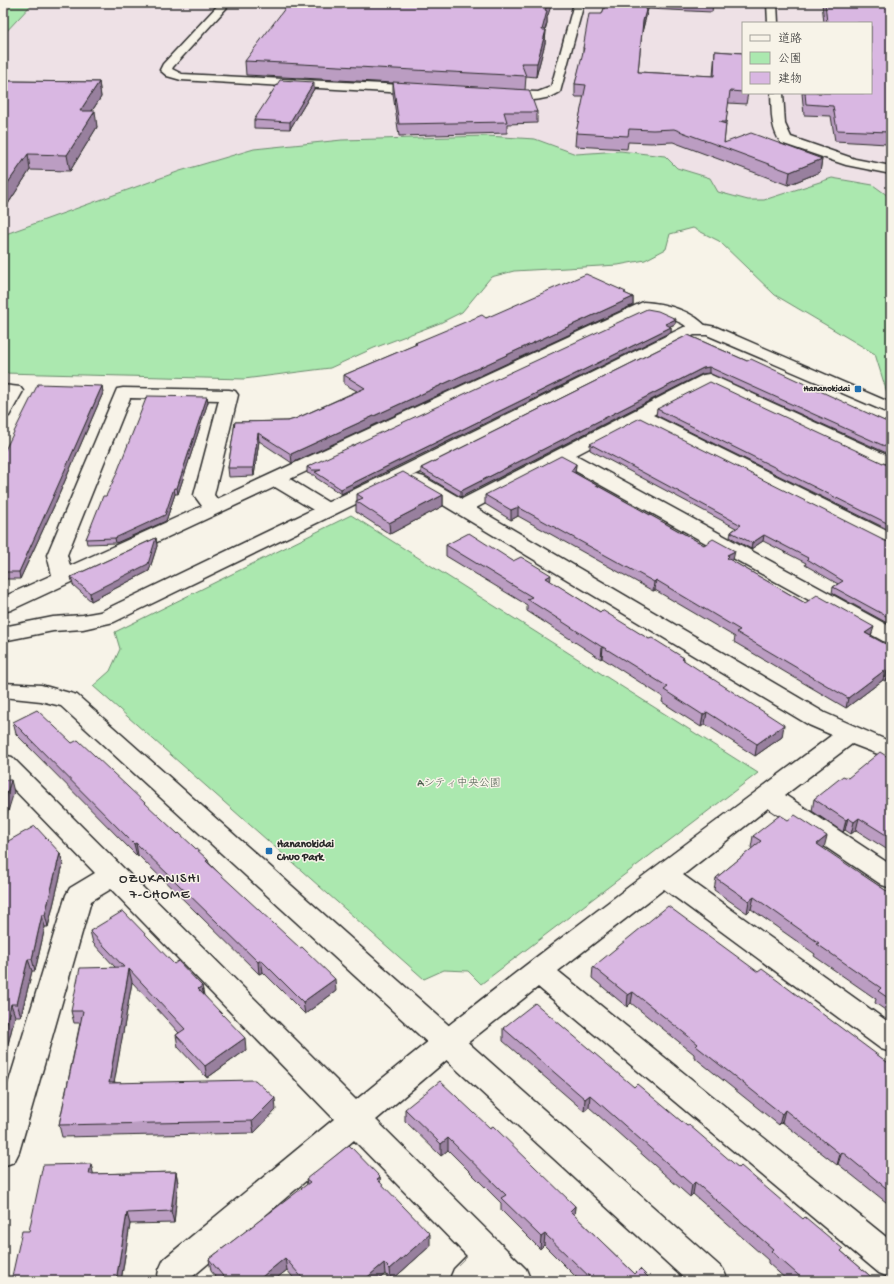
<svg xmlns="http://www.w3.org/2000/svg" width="894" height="1284" font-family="'Gochi Hand','Klee One',sans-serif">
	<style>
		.built { fill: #eee1e6; fill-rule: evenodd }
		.green { fill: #abe8af; stroke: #6b8a6d }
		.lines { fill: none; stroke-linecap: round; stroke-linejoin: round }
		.street-casing { stroke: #2b2b2b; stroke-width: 3 }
		.secondary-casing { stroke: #2b2b2b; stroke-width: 3 }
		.street { fill: #f7f3e8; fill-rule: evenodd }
		.secondary { fill: #f7f3e8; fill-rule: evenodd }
		.wall { fill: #bb9dc2; stroke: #2b2b2b }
		.shaded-wall { fill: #98809e; stroke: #2b2b2b }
		.building { fill: #d9b7e2; stroke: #2b2b2b }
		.poi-dot { fill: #1f6fb2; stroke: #f7f3e8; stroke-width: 1.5 }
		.labels { text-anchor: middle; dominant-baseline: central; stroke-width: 3; stroke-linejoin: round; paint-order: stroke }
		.far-poi-label { font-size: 9px; font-weight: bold; fill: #2b2b2b; stroke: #f7f3e8; text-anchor: end }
		.park-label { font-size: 11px; fill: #4b5a4c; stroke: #f7f3e8 }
		.poi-label { font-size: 11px; font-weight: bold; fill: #2b2b2b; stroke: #f7f3e8; text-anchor: start }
		.near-neighbourhood-label { font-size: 14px; letter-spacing: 1px; fill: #2b2b2b; stroke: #f7f3e8 }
	</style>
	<rect width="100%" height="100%" fill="#f7f3e8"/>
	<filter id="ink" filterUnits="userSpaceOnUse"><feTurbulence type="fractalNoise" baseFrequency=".025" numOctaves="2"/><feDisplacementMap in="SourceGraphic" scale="8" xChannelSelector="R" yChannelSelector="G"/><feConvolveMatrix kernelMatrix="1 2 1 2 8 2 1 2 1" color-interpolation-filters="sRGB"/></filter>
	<g filter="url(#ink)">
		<path class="built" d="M33,3H891V198L873,185L832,178L764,200H748L717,192L710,178L677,168L665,156L620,151L576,154L535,139L487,136L342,140L254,149L180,171L3,235V35ZM743,23H871V93H743Z"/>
		<path class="green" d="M3,3H33L3,35Z
			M487,136L535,139L576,154L620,151L665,156L677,168L710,178L718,192L748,200H764L832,178L873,185L891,198V397L888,396L875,354L775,295L719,241L693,228L670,234L666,249L645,260L618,265L514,271L491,277L462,312L440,323L374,348L330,368L244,379L3,373V235L180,171L254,149L342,140Z
			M351,515L758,773L481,984L468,971L444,970L424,979L93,686L110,671L120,649L115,632Z"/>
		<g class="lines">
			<defs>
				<path id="street" d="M643,302C664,303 695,311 708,329L706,332L700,334L694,332L683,324L668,317L646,312L290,479L334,506L337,510L334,514L327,516L320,514L275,487L11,610L3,612V597L52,575L47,555L117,389L123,388L229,390L235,391L238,395L214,495L217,499ZM130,398L219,400L194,495L202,506L70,566L67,555Z
					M709,374L891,457V470L884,468L709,386L653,415L891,533V547L884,545L639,422L576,455L891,627V643L883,641L561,463L476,508L825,713L891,742V759L852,744L785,795L891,865V888L882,885L768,808L683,875L891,1024V1052L881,1049L664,889L558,971L891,1241V1278L879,1273L538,987L456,1052L376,1120L526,1269L531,1281H491L490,1280L488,1281H449L454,1269L467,1256L354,1140L191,1278V1281H157L159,1270L164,1259L334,1119L111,889L91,901L19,1152L14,1162L3,1166V1101L66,895L70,888L95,873L3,778V755L12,757L356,1100C510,973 672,855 832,735L809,725L410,485L407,481L410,477L417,475L424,477L462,499L703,375Z
					M3,385L20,387L23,391L9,416L3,417Z"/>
				<path id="secondary" d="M220,3H231L173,67L172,69L182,74L423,86L427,87L429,90L427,93L423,94L181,80L167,76L160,70L163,64Z
					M574,3H584L560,92C546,102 515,102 498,98L496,95L498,92L502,91L538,92L551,87Z
					M767,3H777L778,23H768Z
					M771,93H783L785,124L791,137L855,159L891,166V174L846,165L781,143C770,127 772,111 771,93Z
					M700,324L716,327L891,403V414L707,335H694L411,477L114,622L83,629L53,631L3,641V627L53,617L83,615L100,612L397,469L684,327Z
					M3,683L41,685L77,695L723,1269L728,1281H687L61,706L41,701L3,697Z"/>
			</defs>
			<use href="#street" class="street-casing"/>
			<use href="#secondary" class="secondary-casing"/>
			<use href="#street" class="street"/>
			<use href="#secondary" class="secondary"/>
		</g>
		<path class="wall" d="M606,3H713L712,12L648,9L642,32L638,72L713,76L715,51L743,53V93H748L746,104L728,103L724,143L822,159L820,172L788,185L673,142L651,143L628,142L627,149L575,146L576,133L584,97H575V84L583,55V48L602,14Z
			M822,3H891V154L889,153L887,144L835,141L831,116L804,115L802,93H871V23H824Z
			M547,18V23L545,30H546L545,43L536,77L526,76L525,90L537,112V123L507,124V133L399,136L393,94V83L246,75L245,61Z
			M3,81L99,82L101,97L92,111L97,127L70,171L30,170L4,210H3Z
			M314,89L290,129L254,128V120Z
			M626,294L633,297V305L292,463L259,441L254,476L229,477L228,468L235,422L288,421L295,419L357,391L344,384V375L415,345V343L486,318Z
			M675,324L670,326L671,327V332L341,494L316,478L315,475H312L307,473V467Z
			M688,335L747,361L891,424V455L709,373L702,374L461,497L421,473V468Z
			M102,386L103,393L54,506L20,579H3V454Z
			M207,397L208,402L178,494H175L166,521L116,543L87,544L86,539L106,496Z
			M657,409L891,465V531L656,415Z
			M590,444L885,541L891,542V622L889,624L832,593L833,587L838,584L805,565L806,563L763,541L751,549L730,537L731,532L736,528L590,450Z
			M576,464L575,473L704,545L733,560L732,561L805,603L871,636L891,676L885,681L883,680L846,708L734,642L735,637L655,590L653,591L518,516L511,520L485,504V495Z
			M357,494L443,495V506L390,534L356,512V501H357Z
			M156,538L157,546L149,571L91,601L73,585L71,577Z
			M446,545L513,561L550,581L600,612L649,639L684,658V661L782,737L755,756L705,724L701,727L662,702L663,697L602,658L601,659L527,611V605L446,556Z
			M13,722L72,743L208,860L209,863L336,991L305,1014L263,972L259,974L138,855L137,856L16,734Z
			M891,759V852L856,830L851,834L845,830L843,832L812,811L814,799L848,778Z
			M753,836L824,848L823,849L891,894V1014L875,1003L876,999L814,956L815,954L751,909L747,913L714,890L716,878L752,849L751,848Z
			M3,844L60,853L63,864L48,927H45L35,971H32L21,1016H15L3,1064Z
			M90,931L174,964L202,986L204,995L246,1050L207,1078L178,1047L176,1035L179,1033L132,982L114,1082L276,1110L254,1133L62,1137L59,1125L80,1023H74L71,1011L115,967L93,943Z
			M593,967L758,972L891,1065V1206L838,1164L837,1165L782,1122L779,1125L694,1057V1054L631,1003L627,1007L592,978Z
			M503,1028L634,1087L687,1126L842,1252L876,1281H788L768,1263V1260L693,1194L690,1197L589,1107L584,1111L503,1041Z
			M405,1109L575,1206L574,1215L635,1274L652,1281H580L544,1245L540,1249L501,1210V1203L448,1150L441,1156L405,1121Z
			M176,1172L178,1183L174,1223L130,1224L121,1281H11L29,1231L94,1174Z
			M380,1177V1183L430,1246L391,1281L385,1274L377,1281H296L287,1270L273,1281H219L211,1271L209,1259L307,1185L306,1179Z"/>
		<path class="shaded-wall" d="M548,3H552L547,18V23L541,43L542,30L545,10Z
			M648,3V9L642,32L643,21Z
			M546,30L545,43L536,77L537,63Z
			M99,82L101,97L82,126L80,111Z
			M314,82V89L290,129V122Z
			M95,111L97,127L70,171L67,155Z
			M28,154L30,170L4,210L3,204V190Z
			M822,159L820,172L788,185L790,172Z
			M633,297V305L292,463L291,454Z
			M676,319L675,324L664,329L665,324Z
			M671,327V332L341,494V489Z
			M709,367V373L702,374L461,497V491L703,368Z
			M102,386L103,393L54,506L20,579L19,572Z
			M207,397L208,402L178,494L177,488Z
			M258,433L259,441L254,476L253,468Z
			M576,464L575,473L571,481V471Z
			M174,488L175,494L166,521L116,543L115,538Z
			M443,495V506L390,534L389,523Z
			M518,507V516L511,520V510Z
			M764,535L763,541L751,549L752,543Z
			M156,538L157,546L149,571L91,601L90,593Z
			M735,551L733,560L728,563V566L727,555Z
			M551,575L550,586L546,578Z
			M656,580L655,590L653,591L654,582Z
			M891,617V622L889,624L890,618Z
			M874,627L871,636L865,633Z
			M602,647H603L602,658L601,659Z
			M891,668V676L885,681L887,671Z
			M885,670L883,680L846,708L848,698Z
			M707,712L705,724L701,727L703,715Z
			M784,725L782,737L755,756L757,744Z
			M11,780L14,792L4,824L6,832L3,843V806Z
			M848,818L845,830L843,832L846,820Z
			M859,818L856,830L851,834L854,822Z
			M827,836L824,848L814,857L817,844Z
			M136,843L138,855L137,856L134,844Z
			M60,853L63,864L48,927L45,915Z
			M754,897L751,909L747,913L749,901Z
			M42,915L45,927L35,971L32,959Z
			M28,959L32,971L21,1016L17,1004Z
			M261,960L263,972L259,974L258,962Z
			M129,969L132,982L112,1095L109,1083Z
			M335,979L336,991L305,1014L303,1002Z
			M202,986L204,998L198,989Z
			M633,992L631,1003L627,1007L628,995Z
			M11,1004L15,1016L3,1064V1038Z
			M245,1038L246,1050L207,1078L205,1066Z
			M590,1095L589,1107L584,1111L585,1099Z
			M275,1098L276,1110L254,1133L252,1121Z
			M785,1110L782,1122L779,1125L782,1114Z
			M448,1138V1150L441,1156V1144Z
			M842,1152L838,1164L837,1165L840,1154Z
			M91,1164L94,1176L89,1174Z
			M176,1172L178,1183L174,1223L171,1211Z
			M380,1177L381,1189L377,1179Z
			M695,1182L693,1194L690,1197L692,1185Z
			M575,1206L574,1218L570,1211Z
			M127,1213L130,1224L121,1281H116Z
			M430,1234V1246L391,1281L390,1269Z
			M545,1234L544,1245L540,1249L541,1237Z
			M285,1258L287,1270L273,1281H257Z
			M384,1263L385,1274L377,1281H363Z"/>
		<path class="building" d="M289,3H548L545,10L547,11L542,30H546L537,63H521L526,76L245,61Z
			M606,3H648L643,21L638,72L714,76L715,51L743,53V92L730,91L726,122H719L726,124L724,143L751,133L822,159L790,172L674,129L653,130L629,129L628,136L576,133L586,85L575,84L584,48H583L589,14H602Z
			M825,3H891V142L889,132L837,130L833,106L806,104L805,93H871V23H827Z
			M280,80L314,82L290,122L254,120Z
			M3,81L99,82L80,111H95L67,155L28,154L3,190Z
			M393,82L529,90L537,112H504L507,122L399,124Z
			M586,274L626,292L624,293L633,297L291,454L258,433L253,468H228L235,422L288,421L295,419L365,388L344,375L417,344L415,343L439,333L482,315L486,318Z
			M647,309L658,311L676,319L665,324L671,327L341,489L315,472L321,470H312L307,467Z
			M688,335L747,361L751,359L891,424V449L709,367L703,368L461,491L421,468Z
			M710,382L885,464L891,465V525L657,409Z
			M38,384L102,386L52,499L19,572H3V454Z
			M147,396L207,397L177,488H174L165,515L115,538L86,539L103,496H106L116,475Z
			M640,418L885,541L891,542V617L890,618L833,587L843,581L807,559L808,558L764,535L752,543L731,532L741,525L590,444Z
			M561,456L576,464L571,471L704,545L713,539L735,551L727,555L729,556L727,558L805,603L817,595L874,627L865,633L891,647V668L887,671L885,670L848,698L736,632L740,630L656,580L654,582L518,507L511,510L485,495Z
			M403,472L443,495L389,523L356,501L363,498L357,494Z
			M469,533L513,561L521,557L551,575L546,578L600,612L602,610L649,639L652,638L684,658L682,659L784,725L757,744L707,712L703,715L664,690L668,687L603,647H602L527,599L532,597L446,545Z
			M156,538L148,564L90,593L71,577Z
			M37,710L72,743L78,740L178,834L179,833L208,860L206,861L300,948L302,947L335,979L303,1002L261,960L258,962L136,843L134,844L13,722Z
			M880,752L891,759V838L859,818L854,822L848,818L846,820L814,799L843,776L848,778Z
			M3,780H11L3,806Z
			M780,815L788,820L795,815L827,836L817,844L891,894V1000L878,991L881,988L817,944L819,943L754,897L749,901L716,878L761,841L753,836Z
			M35,826L60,853L45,915H42L32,959H28L17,1004H11L3,1038V844Z
			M668,906L758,972L762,969L891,1065V1192L842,1152L840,1154L785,1110L782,1114L696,1046L698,1044L633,992L628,995L593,967Z
			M123,911L174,964L178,961L202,986L198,989L245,1038L205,1066L176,1035L185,1029L129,969L109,1083L255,1080L275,1098L252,1121L59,1125L83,1011H71L80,968L124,967L90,931Z
			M535,1003L634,1087L637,1084L687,1126L689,1125L739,1168L741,1166L803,1219L805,1217L843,1249L841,1251L876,1281H805L771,1251L773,1249L695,1182L692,1185L590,1095L585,1099L503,1028Z
			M440,1081L490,1128L493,1126L575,1206L570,1211L635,1274L640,1269L652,1281H594L545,1234L541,1237L501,1198L506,1195L448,1138L441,1144L405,1109Z
			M349,1145L380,1177L377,1179L430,1234L390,1269L384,1263L363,1281H305L285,1258L257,1281H227L209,1259L310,1182L306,1179Z
			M91,1164L89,1174L176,1172L171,1211L127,1213L116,1281H11L22,1231H29L43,1165Z"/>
	</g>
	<g class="poi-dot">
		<rect x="854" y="385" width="8" height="8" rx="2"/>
		<rect x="265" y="847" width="8" height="8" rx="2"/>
	</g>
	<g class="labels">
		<g class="far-poi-label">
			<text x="850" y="389">Hananokidai</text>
		</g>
		<g class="park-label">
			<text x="459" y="784">Aシティ中央公園</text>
		</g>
		<g class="poi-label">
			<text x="277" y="845">Hananokidai<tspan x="277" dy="13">Chuo Park</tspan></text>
		</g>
		<g class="near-neighbourhood-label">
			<text x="160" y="879">OZUKANISHI<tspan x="160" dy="16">7-CHOME</tspan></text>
		</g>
	</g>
	<rect width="894" height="1284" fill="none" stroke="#f7f3e8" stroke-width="16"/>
	<rect x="8" y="8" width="878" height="1268" fill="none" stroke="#2b2b2b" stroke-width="1.5" filter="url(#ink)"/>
	<rect x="742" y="22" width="130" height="72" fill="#f7f3e8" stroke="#a5a39c"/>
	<rect x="750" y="35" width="20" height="6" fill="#f7f3e8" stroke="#a5a39c"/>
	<text x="778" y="42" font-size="12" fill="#2b2b2b">道路</text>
	<rect x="750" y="52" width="20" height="12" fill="#abe8af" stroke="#a5a39c"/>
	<text x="778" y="62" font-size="12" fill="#2b2b2b">公園</text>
	<rect x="750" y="72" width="20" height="12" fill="#d9b7e2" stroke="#a5a39c"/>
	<text x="778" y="82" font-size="12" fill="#2b2b2b">建物</text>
</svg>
